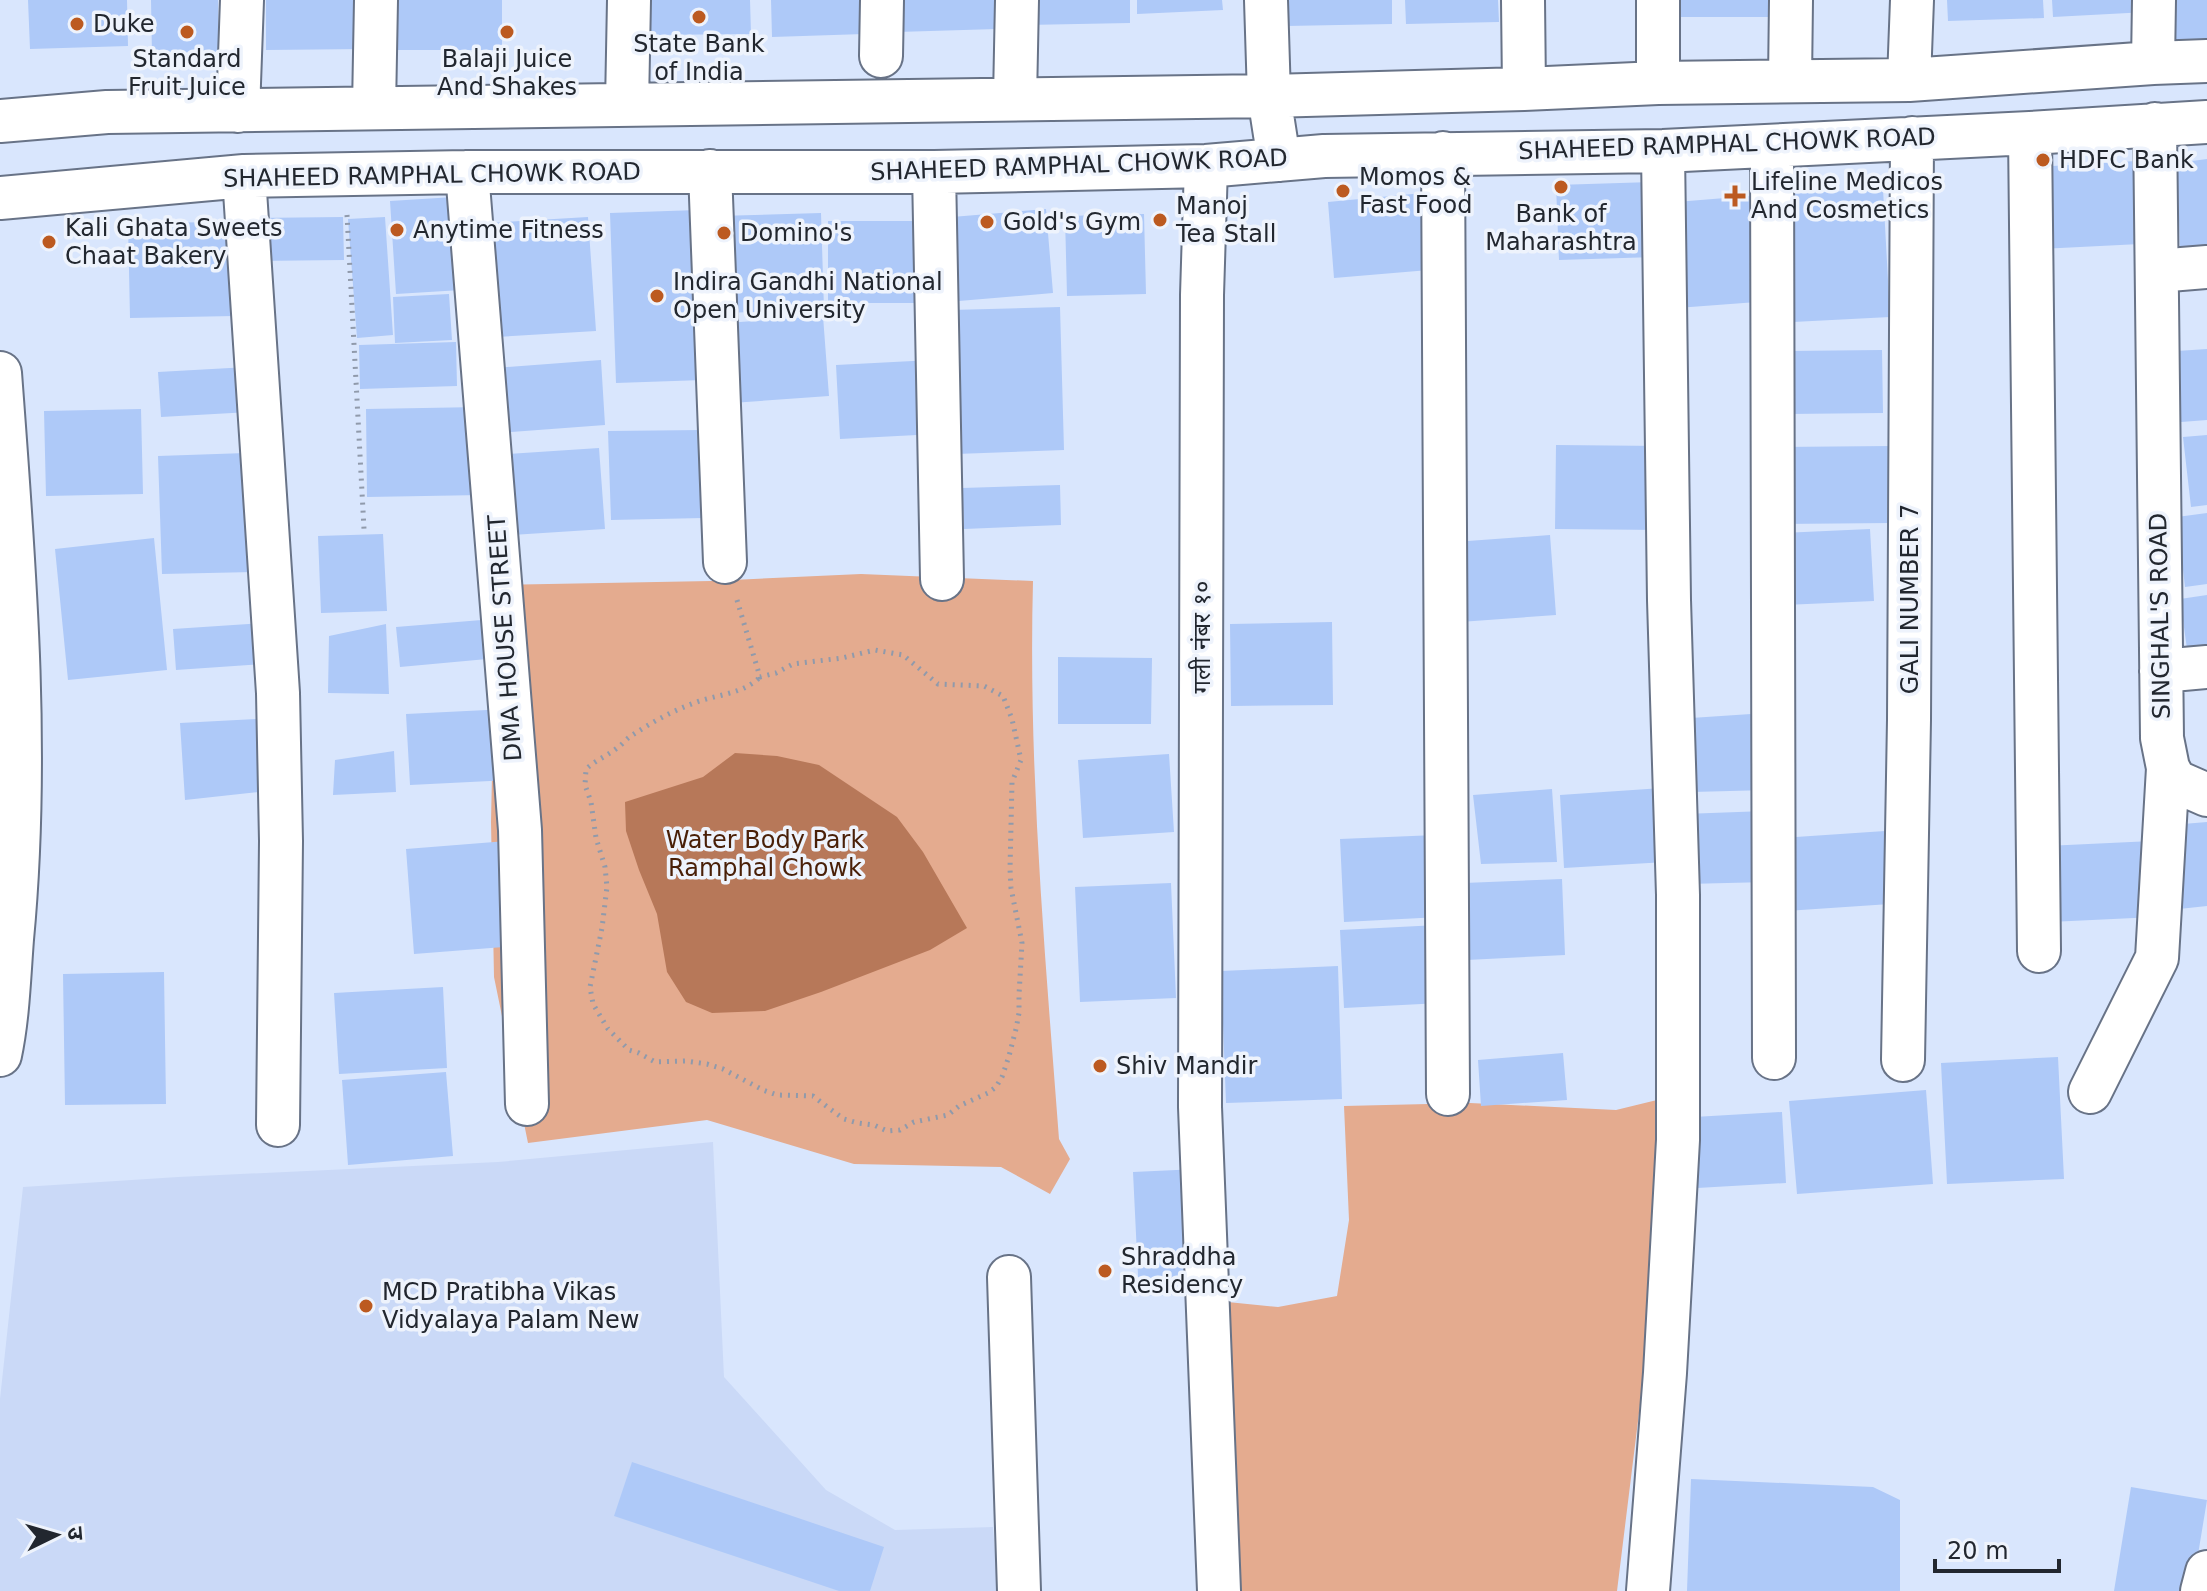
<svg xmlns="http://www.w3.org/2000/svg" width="2207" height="1591" font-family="'DejaVu Sans','Noto Sans Devanagari',sans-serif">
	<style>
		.built { fill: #cad9f7 }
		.green { fill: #e4ab8f }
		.water { fill: #b77859 }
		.building { fill: #aec9f8 }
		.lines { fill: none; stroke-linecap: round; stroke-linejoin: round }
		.minor-casing { stroke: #687387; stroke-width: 46 }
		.path { stroke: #909aab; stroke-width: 5; stroke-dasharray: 2 6; stroke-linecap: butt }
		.minor { stroke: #fff; stroke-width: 42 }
		.poi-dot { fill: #bc5a20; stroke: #eef3fc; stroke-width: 3 }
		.labels { text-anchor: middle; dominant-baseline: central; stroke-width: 7; stroke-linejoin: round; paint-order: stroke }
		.poi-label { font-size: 24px; fill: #22272f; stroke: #eef3fc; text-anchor: start }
		.street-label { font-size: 24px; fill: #22272f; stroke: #eef3fc }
		.park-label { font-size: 24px; fill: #491f07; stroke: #eef3fc }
	</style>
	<rect width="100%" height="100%" fill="#d9e6fd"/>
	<path class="built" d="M713,1142L724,1377L826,1490L895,1530L993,1527L998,1591H0V1399L23,1187L178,1177L498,1162Z"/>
	<path class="green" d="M861,574L1033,581C1028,767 1045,954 1059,1139L1070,1159L1050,1194L1001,1167L854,1164L707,1120L528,1143L494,977L491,822L496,585L711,581Z
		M1657,1100L1648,1340L1617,1591H1206L1198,1299L1278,1307L1337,1296L1349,1220L1344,1106L1470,1103L1616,1110Z"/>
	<path class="water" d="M735,753L777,756L819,765L897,817L923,852L967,928L930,950L821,992L765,1011L712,1013L686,1002L667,972L657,914L639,870L626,831L625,802L703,777Z"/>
	<path class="building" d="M28,0H127L128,46L30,49Z
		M151,0H218L219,55H152Z
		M266,0H366V49L266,50Z
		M392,0H502V50H392Z
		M648,0H750L751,34L648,35Z
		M771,0H863L864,34L772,37Z
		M896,0H996L997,29L897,32Z
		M1025,0H1130V23L1026,25Z
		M1137,0H1222L1223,10L1137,14Z
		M1286,0H1392V24L1286,26Z
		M1405,0H1498L1499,22L1406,24Z
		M1678,0H1776V17H1678Z
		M1947,0H2043L2044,18L1948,21Z
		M2052,0H2146L2147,12L2053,17Z
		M2160,0H2207V43L2163,46Z
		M2207,159V247L2180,249L2177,163Z
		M2136,161L2140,244L2040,249L2036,167Z
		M1652,182L1655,257L1559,260L1556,185Z
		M1883,189L1890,317L1793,322L1786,194Z
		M1423,193L1429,270L1334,278L1328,202Z
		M1762,195L1757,302L1677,308L1676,202Z
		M454,197L461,290L396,294L390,201Z
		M1046,209L1053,293L947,302L940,218Z
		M697,210L703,380L616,383L610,213Z
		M821,213L824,310L720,313L717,216Z
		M1144,214L1146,294L1067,296L1065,216Z
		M343,217L344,260L253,261L252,218Z
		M385,217L393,335L357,338L348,219Z
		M588,217L596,331L496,337L488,223Z
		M828,221H929V303H828Z
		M233,222L234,316L130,318L128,223Z
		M449,294L452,340L395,343L393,297Z
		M1060,307L1064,450L956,454L951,310Z
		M823,316L829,396L732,403L726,323Z
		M456,342L457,386L360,389L359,345Z
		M2207,349V420L2168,423L2162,352Z
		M1882,350L1883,413L1788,414V351Z
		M601,360L605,425L499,433L495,368Z
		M932,360L936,434L840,439L836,365Z
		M248,367L250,412L161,417L158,372Z
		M480,407L482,495L367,497L366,409Z
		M141,409L143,494L46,496L44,411Z
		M702,430L703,518L611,520L608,431Z
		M2207,435V505L2191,507L2183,437Z
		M1556,445L1662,446L1661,530L1555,529Z
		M1890,446L1891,523L1780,524L1779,447Z
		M599,448L605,529L512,535L507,454Z
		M246,453L254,572L162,574L158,456Z
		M1060,485L1061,525L964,529L962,488Z
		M2207,513V584L2185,587L2177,517Z
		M1870,529L1874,601L1785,605L1782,533Z
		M383,534L387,611L321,613L318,536Z
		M1550,535L1556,615L1460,622L1454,542Z
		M154,538L167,670L68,680L55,549Z
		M2207,595V654L2188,656L2180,599Z
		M494,619L498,658L400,667L396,627Z
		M1332,622L1333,705L1231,706L1230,624Z
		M262,623L264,664L176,670L173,629Z
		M386,624L389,694L328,693L329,636Z
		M1058,657L1152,658L1151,724H1058Z
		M507,709L511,780L410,785L406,714Z
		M1766,713L1768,790L1692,792L1691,718Z
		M256,719L259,792L185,800L180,723Z
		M394,751L396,792L333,795L335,760Z
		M1169,754L1174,832L1083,838L1078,760Z
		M1662,788L1666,862L1564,868L1560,795Z
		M1552,789L1557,862L1481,864L1473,795Z
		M1765,811L1767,882L1687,884L1684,814Z
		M2207,822V906L2179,909L2171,825Z
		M1885,831L1890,904L1786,911L1781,838Z
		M1436,835L1440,917L1344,922L1340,839Z
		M507,841L515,946L414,954L406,849Z
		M2152,841L2155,917L2050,922L2046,846Z
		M1562,879L1565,955L1467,960L1464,883Z
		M1171,883L1176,998L1080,1002L1075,887Z
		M1438,925L1441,1003L1344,1008L1340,930Z
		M1338,966L1342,1099L1226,1103L1221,971Z
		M164,972L166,1104L65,1105L63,974Z
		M443,987L447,1068L339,1074L334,993Z
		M1563,1053L1567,1100L1481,1106L1478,1060Z
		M2058,1057L2064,1179L1947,1184L1941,1063Z
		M446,1072L453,1156L348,1165L342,1080Z
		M1926,1090L1933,1184L1797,1194L1789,1101Z
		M1782,1112L1786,1183L1697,1188L1694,1117Z
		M1198,1169L1204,1294L1139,1296L1133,1172Z
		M632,1462L884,1547L870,1591H839L614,1516Z
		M1691,1479L1873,1487L1900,1500V1591H1687Z
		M2131,1487L2207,1500L2192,1591H2114Z"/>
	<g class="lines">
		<defs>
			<path id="minor" d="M1266,0L1269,96L1279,160
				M1523,0L1524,89
				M1658,0V83
				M881,56L882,0
				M2153,63L2154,0
				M1909,80L1912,0
				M1790,81L1791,0
				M1015,99L1017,0
				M627,105L629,0
				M374,108L376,0
				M238,111L242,0
				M0,121L107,112L1269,96L1524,89L1658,83L1909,80L2153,63L2207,61
				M2030,133L2039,951
				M1772,146L1774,1058
				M1443,153L1448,1094
				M1206,166L1202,295L1200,1107L1219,1591
				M710,171L725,562
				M467,172L520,830L527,1104
				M934,172L942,579
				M244,176L278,693L281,841L278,1125
				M0,198L244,176L467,172H934L1206,166L1324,156L1663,151L2030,133L2207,122
				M2157,271L2207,267
				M0,373C14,561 30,751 12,939C9,978 8,1017 0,1055
				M2161,671L2207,667
				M2168,768L2175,781L2207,795
				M1903,1060L1909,720L1912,138
				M2090,1092L2157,958L2168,768L2162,738L2155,124
				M1009,1277L1019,1591
				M1648,1591L1665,1373L1678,1140V895L1669,600L1663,151
				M2202,1591L2207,1572"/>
		</defs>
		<use href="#minor" class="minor-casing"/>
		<path class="path" d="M347,215L364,529
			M737,600L760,677L776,673L793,664L842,658L875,650L903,655L938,684L984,686L1003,696L1012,719L1021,760L1012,782L1010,869L1011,888L1022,943L1019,995V1013L1016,1029L1009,1056L1002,1077L996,1087L988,1093L959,1106L948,1115L914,1122L900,1130L887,1131L874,1125L858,1123L844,1119L830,1109L813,1096L777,1095L763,1090L723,1069L707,1064L686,1061L655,1062L639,1053L629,1050L608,1029L593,1004L590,987L602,928L607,887L605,867L596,838L591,802L585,785L586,769C596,760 607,756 617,748C622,745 626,739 631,736C652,722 674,710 697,702C719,694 743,694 760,677"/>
		<use href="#minor" class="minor"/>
	</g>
	<g class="poi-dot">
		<circle cx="699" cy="17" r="8"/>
		<circle cx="77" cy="24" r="8"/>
		<circle cx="187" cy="32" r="8"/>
		<circle cx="507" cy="32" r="8"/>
		<circle cx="2043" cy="160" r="8"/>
		<circle cx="1561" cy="187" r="8"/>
		<circle cx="1343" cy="191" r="8"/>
		<path d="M1731 184h8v8h8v8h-8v8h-8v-8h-8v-8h8z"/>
		<circle cx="1160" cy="220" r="8"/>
		<circle cx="987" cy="222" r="8"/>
		<circle cx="397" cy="230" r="8"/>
		<circle cx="724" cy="233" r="8"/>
		<circle cx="49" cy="242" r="8"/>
		<circle cx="657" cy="296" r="8"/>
		<circle cx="1100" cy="1066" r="8"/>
		<circle cx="1105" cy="1271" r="8"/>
		<circle cx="366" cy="1306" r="8"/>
	</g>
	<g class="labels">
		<g class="poi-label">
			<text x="93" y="24">Duke</text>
			<text x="699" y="44" text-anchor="middle">State Bank<tspan x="699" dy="28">of India</tspan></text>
			<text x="187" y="59" text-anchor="middle">Standard<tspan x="187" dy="28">Fruit Juice</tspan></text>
			<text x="507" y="59" text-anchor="middle">Balaji Juice<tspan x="507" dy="28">And Shakes</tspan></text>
			<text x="2059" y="160">HDFC Bank</text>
			<text x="1359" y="177">Momos &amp;<tspan x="1359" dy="28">Fast Food</tspan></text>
			<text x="1751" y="182">Lifeline Medicos<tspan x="1751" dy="28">And Cosmetics</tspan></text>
			<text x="1176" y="206">Manoj<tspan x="1176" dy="28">Tea Stall</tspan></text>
			<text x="1561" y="214" text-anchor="middle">Bank of<tspan x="1561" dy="28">Maharashtra</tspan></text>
			<text x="1003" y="222">Gold's Gym</text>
			<text x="65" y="228">Kali Ghata Sweets<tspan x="65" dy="28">Chaat Bakery</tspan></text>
			<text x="413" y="230">Anytime Fitness</text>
			<text x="740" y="233">Domino's</text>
			<text x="673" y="282">Indira Gandhi National<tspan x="673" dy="28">Open University</tspan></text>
			<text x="1116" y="1066">Shiv Mandir</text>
			<text x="1121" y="1257">Shraddha<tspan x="1121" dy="28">Residency</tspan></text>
			<text x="382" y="1292">MCD Pratibha Vikas<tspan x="382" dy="28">Vidyalaya Palam New</tspan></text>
		</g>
		<g class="street-label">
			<text transform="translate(1727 144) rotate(-2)">SHAHEED RAMPHAL CHOWK ROAD</text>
			<text transform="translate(1079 165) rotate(-2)">SHAHEED RAMPHAL CHOWK ROAD</text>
			<text transform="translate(432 175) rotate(-1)">SHAHEED RAMPHAL CHOWK ROAD</text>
			<text transform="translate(1910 599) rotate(-90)">GALI NUMBER 7</text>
			<text transform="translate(2160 616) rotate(-91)">SINGHAL'S ROAD</text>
			<text transform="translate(1202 637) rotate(-90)">गली नंबर १०</text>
			<text transform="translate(505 638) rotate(-94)">DMA HOUSE STREET</text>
		</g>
		<g class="park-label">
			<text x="765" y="840">Water Body Park<tspan x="765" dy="28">Ramphal Chowk</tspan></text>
		</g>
	</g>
	<g transform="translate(56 1535) rotate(85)" stroke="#eef3fc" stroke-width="6" paint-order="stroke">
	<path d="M0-6L14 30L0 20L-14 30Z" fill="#22272f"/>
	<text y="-12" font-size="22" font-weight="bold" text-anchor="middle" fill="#22272f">उ</text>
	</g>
	<path d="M1935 1559v12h124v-12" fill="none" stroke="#22272f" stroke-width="4"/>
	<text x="1947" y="1559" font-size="24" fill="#22272f" stroke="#eef3fc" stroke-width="6" paint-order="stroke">20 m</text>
</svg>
